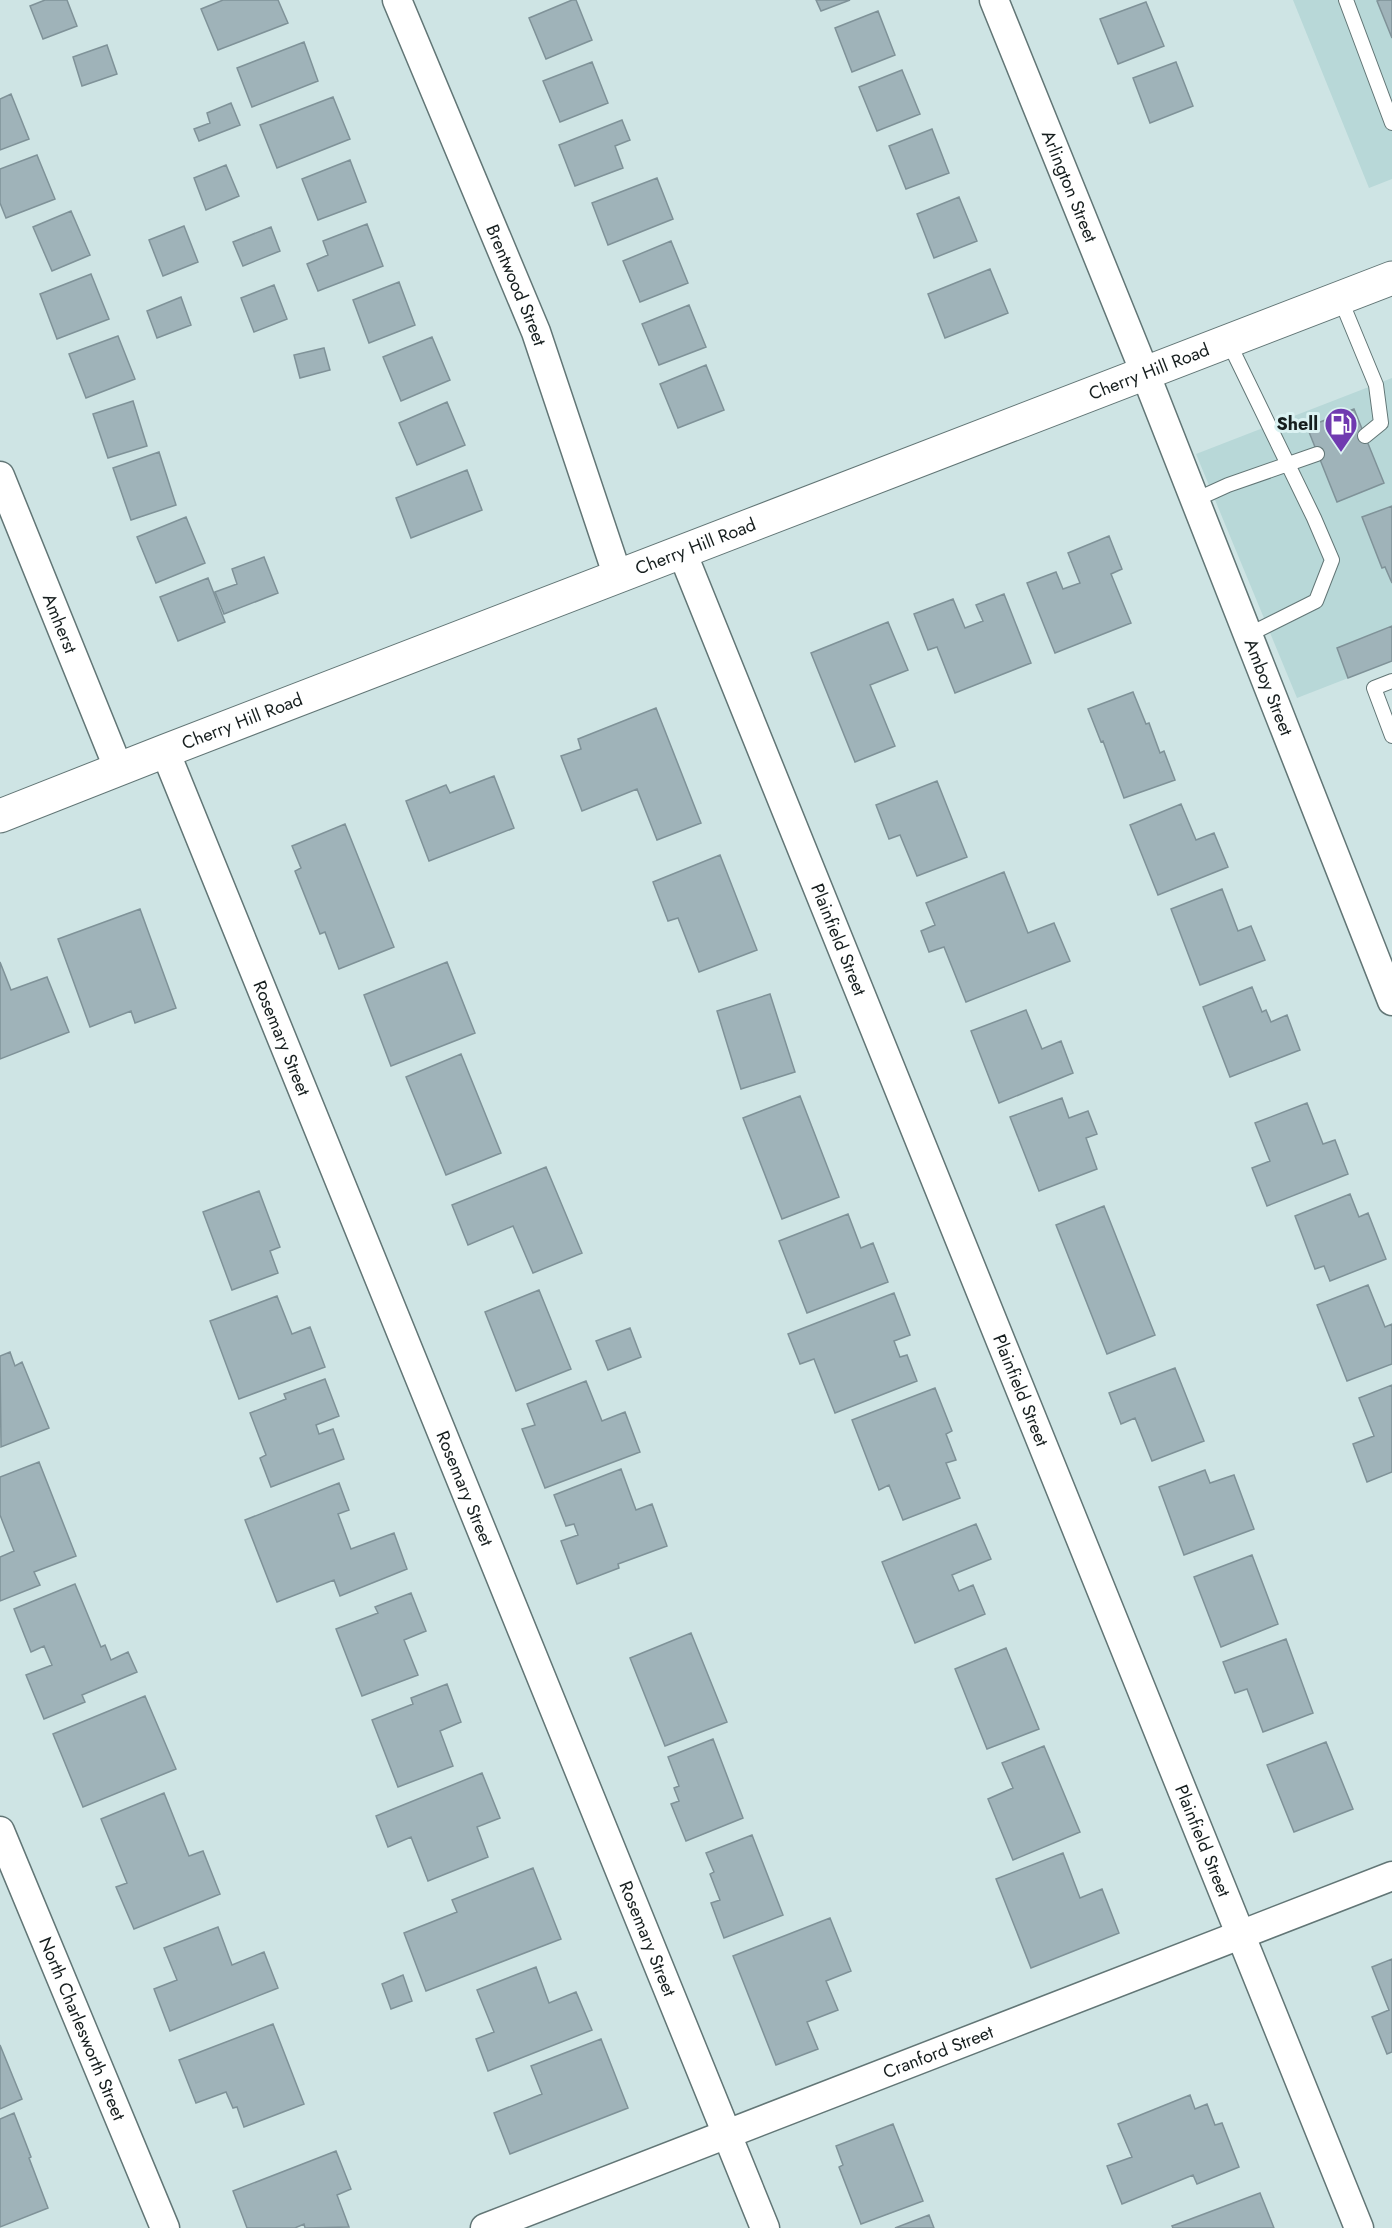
<svg xmlns="http://www.w3.org/2000/svg" width="1392" height="2228" font-family="Jost,sans-serif">
	<style>
		.built { fill: #b8d8d8 }
		.building { fill: #9fb3b9; stroke: #7f9298; stroke-width: 1.5 }
		.lines { fill: none; stroke-linecap: round; stroke-linejoin: round }
		.service-casing { stroke: #627676; stroke-width: 16 }
		.minor-casing { stroke: #627676; stroke-width: 31 }
		.secondary-casing { stroke: #627676; stroke-width: 35 }
		.service { stroke: #fff; stroke-width: 14 }
		.minor { stroke: #fff; stroke-width: 28 }
		.secondary { stroke: #fff; stroke-width: 33 }
		.labels { text-anchor: middle; dominant-baseline: central; stroke-width: 6; stroke-linejoin: round; paint-order: stroke }
		.street-label { font-size: 18px; fill: #161e1e; stroke: #dbf2f2 }
		.poi-label { font-size: 18px; font-weight: bold; fill: #161e1e; stroke: #dbf2f2; text-anchor: end }
	</style>
	<rect width="100%" height="100%" fill="#cee4e4"/>
	<path class="built" d="M1293,0H1392V179L1369,188Z
		M1392,378V661L1297,698L1196,454Z"/>
	<path class="building" d="M45,0H67L77,26L43,39L30,6Z
		M223,0H278L288,23L218,50L201,9Z
		M572,0H576L592,40L546,59L529,18Z
		M816,0H850L821,11Z
		M1380,0H1392V38L1377,1Z
		M1146,2L1164,46L1118,64L1100,19Z
		M878,11L895,55L852,72L835,28Z
		M304,42L318,81L252,107L237,68Z
		M107,45L117,74L82,86L73,57Z
		M592,62L608,103L560,122L543,81Z
		M1176,62L1193,106L1150,123L1133,78Z
		M902,70L920,114L877,131L859,87Z
		M11,94L29,139L0,150V99Z
		M333,97L350,139L277,168L260,125Z
		M231,103L240,125L199,141L194,129L210,123L207,113Z
		M622,120L630,140L615,146L623,168L575,186L559,145Z
		M932,129L949,173L906,189L889,146Z
		M37,155L55,199L6,218L0,203V169Z
		M350,160L366,202L318,220L302,179Z
		M226,165L239,196L206,210L194,178Z
		M657,178L673,219L608,245L592,203Z
		M959,197L977,241L934,258L917,214Z
		M71,211L90,255L52,271L33,227Z
		M367,224L383,266L318,291L307,264L328,255L323,241Z
		M184,226L198,262L163,276L149,240Z
		M271,227L280,251L243,266L233,242Z
		M671,241L688,283L640,302L623,261Z
		M990,269L1008,313L945,338L928,294Z
		M91,274L109,319L57,339L40,294Z
		M399,282L415,325L369,343L353,300Z
		M274,285L287,319L254,332L241,298Z
		M181,297L191,325L157,338L147,311Z
		M689,305L706,347L659,365L642,324Z
		M118,336L135,379L86,398L69,354Z
		M432,337L450,380L401,401L383,357Z
		M324,348L330,370L300,378L294,355Z
		M706,365L724,410L678,428L660,384Z
		M133,401L147,446L108,458L93,414Z
		M447,402L465,445L417,465L399,423Z
		M1354,409L1384,483L1337,502L1307,427Z
		M159,452L176,505L131,520L113,468Z
		M467,470L482,510L411,538L396,498Z
		M1392,506V583L1385,567L1382,568L1362,517Z
		M186,517L205,563L156,583L137,537Z
		M1109,536L1122,569L1111,574L1131,623L1055,653L1027,583L1056,572L1063,589L1080,583L1068,553Z
		M264,557L278,593L224,614L215,592L237,584L232,569Z
		M208,578L225,622L178,641L160,597Z
		M1004,594L1031,663L955,693L937,647L928,650L914,614L953,599L965,628L983,621L976,605Z
		M888,622L908,670L870,685L895,746L855,762L811,653Z
		M1392,626V661L1348,678L1337,648Z
		M1133,692L1146,724L1149,723L1160,753L1164,751L1175,780L1124,798L1103,741L1101,742L1088,709Z
		M656,708L701,823L657,840L637,789L582,811L561,756L581,749L578,739Z
		M494,776L514,828L429,861L406,801L446,785L450,793Z
		M937,781L967,857L917,876L900,835L889,839L876,805Z
		M1181,804L1196,840L1214,833L1228,867L1158,895L1130,825Z
		M345,824L394,947L339,969L325,932L320,934L295,871L301,868L292,846Z
		M720,855L757,950L699,972L678,918L668,921L653,882Z
		M1004,872L1028,933L1054,923L1070,961L966,1002L944,947L929,952L921,931L935,925L926,903Z
		M1222,889L1238,931L1251,926L1265,960L1200,985L1171,909Z
		M140,909L176,1008L135,1023L131,1011L90,1027L58,939Z
		M0,962L11,990L47,977L69,1032L0,1059Z
		M447,962L475,1033L391,1066L364,995Z
		M1252,987L1262,1012L1266,1010L1271,1022L1287,1015L1300,1050L1230,1077L1203,1007Z
		M770,994L795,1072L741,1089L717,1011Z
		M1026,1010L1042,1049L1061,1041L1073,1073L999,1103L971,1031Z
		M461,1054L501,1153L446,1175L406,1077Z
		M800,1096L839,1197L782,1219L743,1118Z
		M1062,1098L1069,1118L1088,1111L1097,1134L1086,1138L1097,1169L1039,1191L1010,1117Z
		M1307,1103L1323,1144L1335,1140L1348,1174L1267,1206L1252,1168L1270,1161L1255,1123Z
		M546,1167L582,1253L533,1273L513,1226L468,1245L452,1205Z
		M259,1191L280,1247L270,1251L278,1273L232,1290L203,1212Z
		M1350,1194L1359,1217L1368,1213L1386,1259L1330,1281L1324,1266L1315,1269L1295,1216Z
		M1104,1206L1155,1335L1107,1354L1056,1225Z
		M848,1214L861,1248L873,1243L888,1282L807,1313L779,1241Z
		M1368,1285L1385,1327L1392,1324V1364L1347,1381L1317,1305Z
		M539,1290L571,1369L516,1391L485,1312Z
		M894,1293L910,1335L894,1341L900,1357L907,1355L917,1381L835,1413L814,1359L800,1364L788,1334Z
		M277,1296L292,1334L310,1327L325,1367L239,1399L210,1321Z
		M630,1328L641,1357L608,1370L596,1341Z
		M10,1352L15,1366L22,1362L49,1428L1,1447L0,1356Z
		M1175,1368L1204,1441L1152,1461L1135,1418L1121,1424L1109,1393Z
		M325,1379L339,1416L316,1425L319,1434L333,1429L344,1459L271,1487L260,1458L266,1455L250,1413L286,1399L284,1394Z
		M586,1381L602,1421L625,1412L640,1452L545,1488L522,1429L535,1425L527,1404Z
		M1392,1385V1472L1367,1482L1353,1444L1374,1436L1359,1398Z
		M935,1388L952,1431L946,1434L956,1460L946,1463L960,1498L903,1520L889,1485L879,1490L852,1420Z
		M39,1462L76,1556L34,1572L40,1585L0,1601V1557L14,1551L0,1515V1477Z
		M621,1469L636,1510L652,1504L667,1546L618,1564L619,1568L577,1584L561,1541L578,1535L574,1524L566,1526L554,1495Z
		M1205,1470L1210,1483L1234,1475L1254,1529L1184,1555L1159,1487Z
		M339,1483L349,1510L338,1514L351,1549L394,1533L407,1569L340,1596L334,1580L277,1602L245,1520Z
		M976,1524L991,1559L952,1575L959,1591L973,1585L985,1614L915,1643L882,1562Z
		M1252,1555L1278,1624L1221,1647L1194,1577Z
		M75,1584L101,1647L105,1645L111,1660L128,1652L137,1672L82,1695L85,1702L44,1719L26,1675L52,1665L44,1646L31,1652L14,1609Z
		M411,1593L426,1631L404,1640L418,1675L362,1696L336,1629L378,1613L375,1607Z
		M691,1633L727,1722L665,1746L630,1658Z
		M1286,1639L1313,1713L1263,1732L1247,1689L1235,1693L1223,1662Z
		M1006,1648L1039,1729L987,1749L955,1669Z
		M447,1684L461,1722L440,1731L453,1766L398,1787L372,1720L413,1704L411,1698Z
		M145,1696L176,1769L83,1807L53,1734Z
		M713,1739L743,1818L686,1841L671,1804L679,1801L674,1788L679,1786L668,1757Z
		M1326,1742L1353,1809L1294,1832L1267,1765Z
		M1044,1746L1080,1832L1013,1860L988,1799L1013,1788L1002,1763Z
		M482,1773L500,1818L477,1827L488,1857L428,1881L411,1837L388,1847L376,1816Z
		M164,1793L189,1856L203,1851L220,1894L134,1929L116,1887L127,1883L101,1819Z
		M752,1835L783,1915L724,1938L711,1903L720,1900L710,1874L714,1872L706,1853Z
		M1063,1853L1080,1898L1102,1889L1119,1933L1031,1968L996,1879Z
		M533,1868L561,1939L426,1991L404,1933L457,1912L452,1900Z
		M830,1918L851,1971L826,1981L838,2010L807,2022L818,2049L776,2065L733,1956Z
		M218,1927L232,1965L264,1952L278,1988L170,2031L154,1989L177,1980L164,1948Z
		M1392,1959V2052L1387,2054L1372,2017L1389,2010L1372,1967Z
		M536,1967L549,2003L576,1992L592,2030L488,2071L476,2039L494,2032L477,1990Z
		M403,1975L412,2001L391,2009L382,1984Z
		M273,2024L304,2104L244,2127L237,2107L233,2108L226,2092L196,2103L179,2060Z
		M601,2039L628,2108L510,2154L494,2113L542,2094L531,2066Z
		M0,2045L22,2099L0,2109Z
		M1190,2095L1195,2109L1207,2104L1215,2125L1222,2123L1239,2167L1197,2184L1193,2175L1122,2204L1107,2166L1132,2157L1118,2124Z
		M14,2113L31,2157L29,2158L48,2208L0,2227V2119Z
		M893,2124L923,2201L861,2224L839,2167L843,2165L836,2146Z
		M336,2151L351,2189L337,2195L349,2227L305,2228L304,2224L295,2228H247L233,2191Z
		M1260,2193L1274,2228H1173L1172,2226Z
		M929,2215L934,2228H895Z"/>
	<g class="lines">
		<defs>
			<path id="service" d="M1346,0L1392,123
				M1340,298L1376,385L1381,423L1365,436
				M1228,341L1314,518L1332,560L1316,601L1248,635
				M1195,500L1228,485L1317,454
				M1392,681L1374,688L1392,736"/>
			<g id="minor">
				<path id="s1" d="M397,0L536,332L618,577"/>
				<path id="s2" d="M994,0L1145,373L1392,1001"/>
				<path id="s3" d="M0,476L119,770"/>
				<path id="s4" d="M682,552L1359,2228"/>
				<path id="s5" d="M165,751L765,2228"/>
				<path id="s6" d="M0,1831L165,2228"/>
				<path id="s7" d="M485,2228L1392,1876"/>
			</g>
			<g id="secondary">
				<path id="s8" d="M0,816L165,751L1392,278"/>
			</g>
		</defs>
		<use href="#service" class="service-casing"/>
		<use href="#minor" class="minor-casing"/>
		<use href="#secondary" class="secondary-casing"/>
		<use href="#service" class="service"/>
		<use href="#minor" class="minor"/>
		<use href="#secondary" class="secondary"/>
	</g>
	<defs>
		<symbol id="fuel-pin" viewBox="-11 -11 22 30"><path d="M0 17L-7.5 6A9.5 9.5 0 1 1 7.5 6Z" fill="#703ab0" stroke="#dbf2f2"/><path d="M-5.5-6h7V0h2V4h1.3V-2.5L3-4.5l.8-.8L6-3V5H2.5V1h-1V6h-7ZM-4.2-4.7v3.2H.2V-4.7Z" fill="#fff"/></symbol>
	</defs>
	<g fill-rule="evenodd">
		<use href="#fuel-pin" x="1322" y="405" width="38" height="52"/>
	</g>
	<g class="labels">
		<g class="street-label">
			<text stroke="none"><textPath href="#s2" startOffset="201">Arlington Street</textPath></text>
			<text stroke="none"><textPath href="#s1" startOffset="309">Brentwood Street</textPath></text>
			<text stroke="none"><textPath href="#s8" startOffset="1232">Cherry Hill Road</textPath></text>
			<text stroke="none"><textPath href="#s8" startOffset="746">Cherry Hill Road</textPath></text>
			<text stroke="none"><textPath href="#s3" startOffset="159">Amherst</textPath></text>
			<text stroke="none"><textPath href="#s2" startOffset="740">Amboy Street</textPath></text>
			<text stroke="none"><textPath href="#s8" startOffset="260">Cherry Hill Road</textPath></text>
			<text stroke="none"><textPath href="#s4" startOffset="418">Plainfield Street</textPath></text>
			<text stroke="none"><textPath href="#s5" startOffset="310">Rosemary Street</textPath></text>
			<text stroke="none"><textPath href="#s4" startOffset="904">Plainfield Street</textPath></text>
			<text stroke="none"><textPath href="#s5" startOffset="796">Rosemary Street</textPath></text>
			<text stroke="none"><textPath href="#s4" startOffset="1390">Plainfield Street</textPath></text>
			<text stroke="none"><textPath href="#s5" startOffset="1282">Rosemary Street</textPath></text>
			<text stroke="none"><textPath href="#s6" startOffset="214">North Charlesworth Street</textPath></text>
			<text stroke="none"><textPath href="#s7" startOffset="486">Cranford Street</textPath></text>
		</g>
		<g class="poi-label">
			<text x="1318" y="424">Shell</text>
		</g>
	</g>
</svg>
